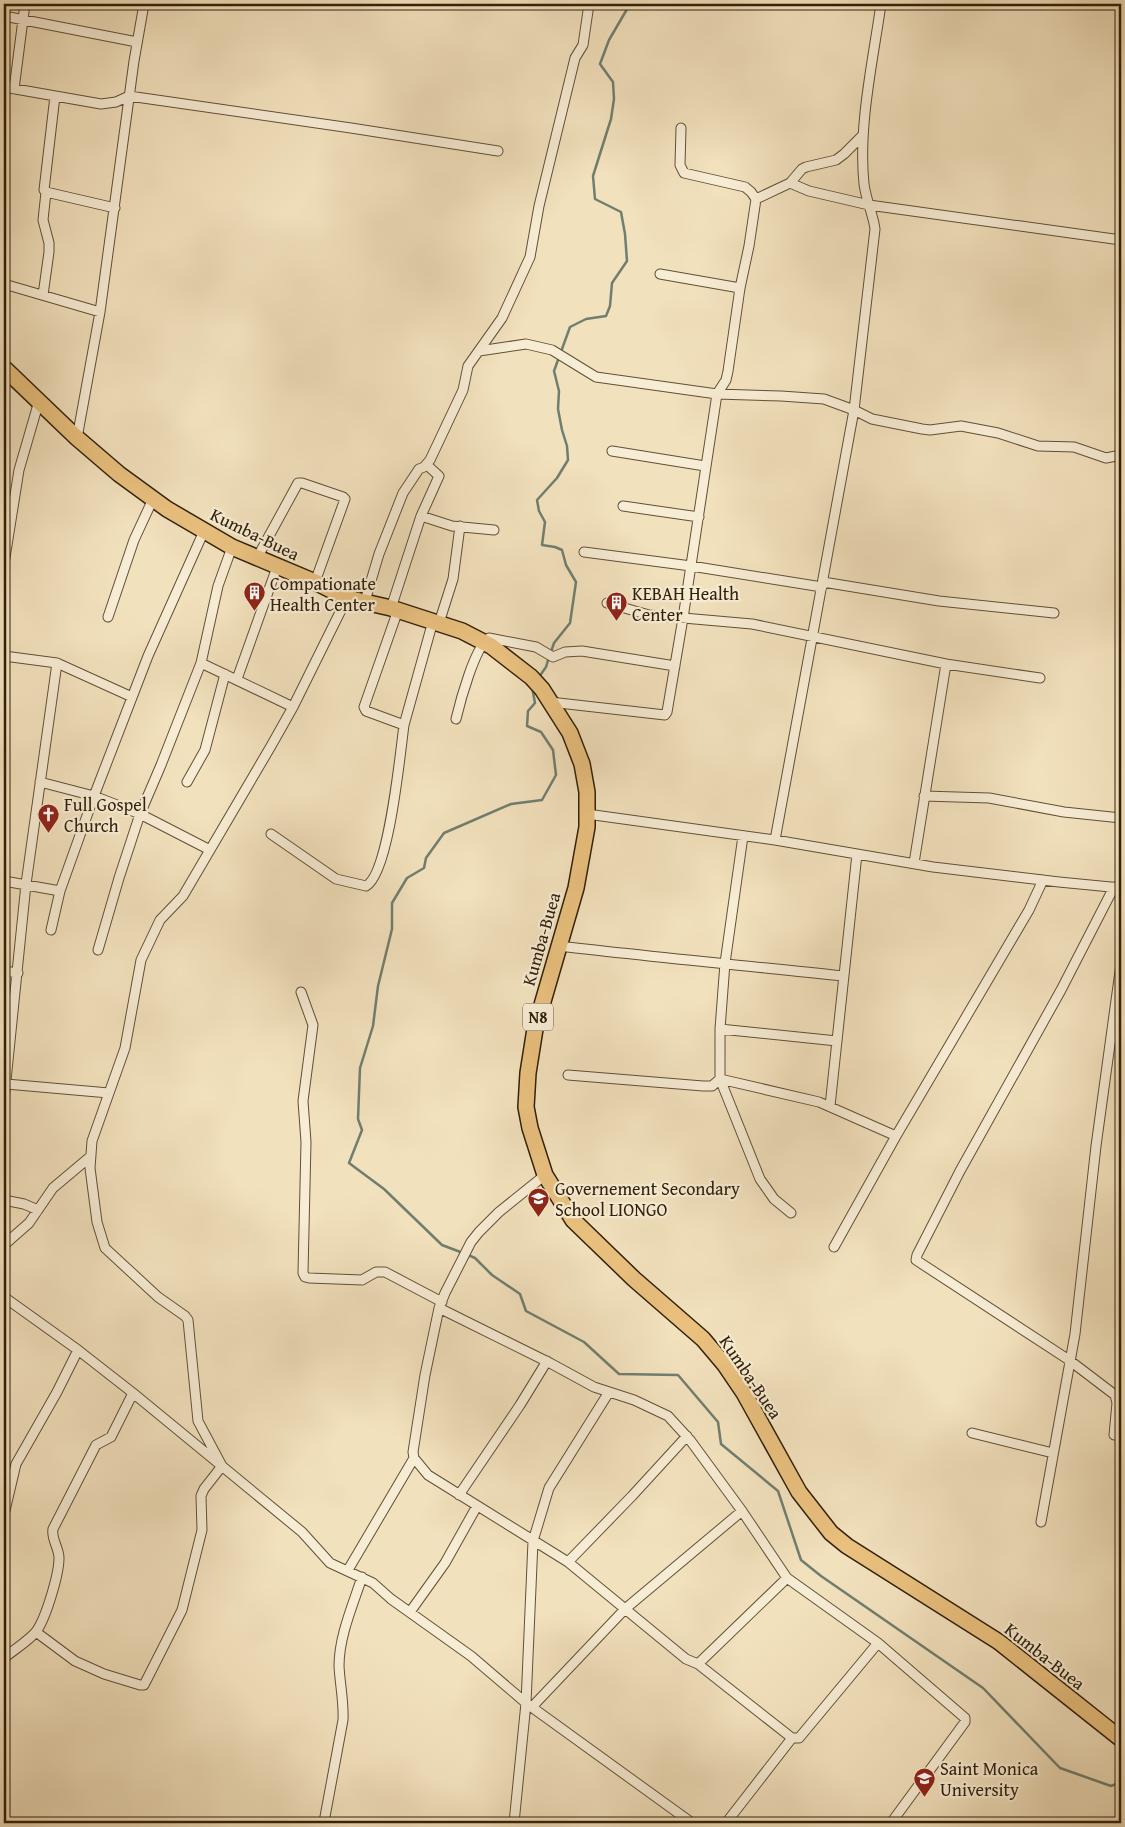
<svg xmlns="http://www.w3.org/2000/svg" width="1125" height="1827" font-family="'Gentium Book Plus',serif">
	<style>
		.lines { fill: none; stroke-linecap: round; stroke-linejoin: round }
		.stream { stroke: #707e70; stroke-width: 2.5 }
		.minor-casing { stroke: #605036; stroke-width: 11 }
		.trunk-casing { stroke: #302009; stroke-width: 18 }
		.minor { stroke: #f7ecd4; stroke-width: 9 }
		.trunk { stroke: #e9c07e; stroke-width: 15 }
		.labels { text-anchor: middle; dominant-baseline: central; stroke-width: 4.5; stroke-linejoin: round; paint-order: stroke }
		.shield { fill: #f7ecd4; stroke: #6c5d46; stroke-width: 1 }
		.shield-label { font-size: 16px; font-weight: bold; fill: #302009 }
		.street-label { font-size: 18px; fill: #302009; stroke: #f7ecd4 }
		.poi-label { font-size: 18px; fill: #302009; stroke: #f7ecd4; text-anchor: start }
	</style>
	<rect width="100%" height="100%" fill="#f2e1bd"/>
	<filter id="stains"><feTurbulence type="fractalNoise" baseFrequency=".004" numOctaves="4"/><feColorMatrix values="0 0 0 0 .2 0 0 0 0 .09 0 0 0 0 .02 0 0 0 .5 -.17"/></filter>
	<radialGradient id="worn" r=".72"><stop offset=".6" stop-color="#630" stop-opacity="0"/><stop offset="1" stop-color="#630" stop-opacity=".3"/></radialGradient>
	<g class="lines">
		<path class="stream" d="M551,652L554,643L570,623L576,582L566,565L562,550L555,547L542,545L545,522L539,511L537,500L557,478L568,460L567,446L562,430L558,409L559,391L554,371L570,327L586,319L606,316L610,306L612,283L627,261L625,234L621,212L595,199L593,176L611,119L614,99L613,82L600,64L609,40L630,4
			M539,677L546,667L549,657
			M463,1253L442,1245L384,1189L349,1163L362,1130L358,1119L360,1068L373,1026L378,986L392,929V903L407,878L424,868L426,858L444,833L511,804L542,800L556,775L553,750L541,732L527,726L528,711L535,703L532,687
			M468,1255L475,1258L492,1275L520,1294L526,1311L584,1342L619,1374L678,1375L718,1422L721,1444L778,1491L801,1560L821,1576L983,1688L1060,1768L1111,1786L1121,1782"/>
		<defs>
			<path id="minor" d="M881,4C873,61 858,126 864,184C866,200 873,214 875,229L854,410L872,419L922,429L930,430L961,426L998,433L1038,446L1074,447L1106,458L1121,455
				M4,16L137,42
				M4,87L101,104L116,102L129,96L351,128L498,151
				M14,89L25,4
				M55,96L44,190L46,192L115,208
				M790,183L809,191L869,205L1121,240
				M756,199L790,183L802,169L806,167L836,160L844,154L863,135
				M660,274L740,288
				M4,284L100,312
				M43,295L49,252V243L43,220L46,192
				M479,351L526,344L552,350L596,377L717,394L781,396L824,399L854,410L775,840
				M77,438L100,312L134,61L144,4
				M612,451L705,466
				M623,506L699,517
				M421,516L452,526L494,530
				M584,552L691,566L822,587
				M257,558L298,483H302L343,497L345,499L315,582
				M4,564L19,470L39,401
				M823,582L939,601L1054,613
				M365,601L379,554L403,493L419,469L424,467L430,460L463,390L468,366L502,318L530,257L539,206L575,58L583,45L589,4
				M607,603L649,615L752,624L946,664L1040,678
				M391,608L421,516L439,476L427,465
				M108,617L134,540L153,499
				M439,623L453,579L460,526
				M4,656L57,663L132,697
				M201,663L293,707
				M237,679L277,567
				M550,702L665,715L667,712L683,618L717,394L726,380L728,371L740,288L749,246L756,199L751,192L745,187L684,173L680,165L681,128
				M456,719C460,702 475,646 489,638L536,647L553,657L565,652L582,651L675,666
				M404,725L433,621
				M40,782L94,796L140,814L210,850
				M187,782L205,750L225,674
				M924,796L989,798L1064,812L1121,818
				M587,814L775,840L933,867L1059,882L1121,888
				M271,834L336,879L366,886C389,874 400,754 404,725L366,711L364,707L398,610
				M743,836L725,963L720,1029V1079L760,1179L774,1199L791,1213
				M914,863L946,664
				M4,881L60,891
				M1114,887L1061,990L960,1171L917,1255L916,1260L1069,1360L1115,1395L1117,1403L1114,1435
				M51,930L60,891L94,796L148,656L204,531
				M559,946C653,957 748,966 843,976
				M98,950L119,878L140,814L161,765L201,663L218,586L232,547
				M4,971L18,973
				M301,992L313,1025L303,1101L306,1142L303,1273L305,1277L309,1278L362,1280L376,1272H385L442,1302
				M720,1029L837,1041
				M568,1075L703,1086H712L720,1079L819,1102L896,1136
				M6,1084L109,1093
				M4,1100L26,884L57,663
				M830,1106L857,854
				M4,1200L24,1204L38,1210
				M4,1245L29,1223L53,1188L91,1156
				M834,1247L896,1136L1029,910L1043,880
				M4,1297L78,1350L133,1393L302,1532L330,1563L373,1583L391,1599L471,1656L526,1703L692,1823
				M439,1308L550,1363L594,1387L634,1400L668,1416L690,1440L742,1511L787,1578L878,1643L965,1718V1722L891,1823
				M972,1433L1053,1453
				M414,1458L428,1475L568,1562L686,1659L698,1664L792,1738H799L878,1643
				M222,1466L198,1421L188,1320L185,1316L158,1297L105,1248L97,1222L90,1168L92,1141L125,1048L141,960L160,920L183,896L271,746L293,707L347,598
				M459,1495L520,1405L547,1361
				M4,1515L16,1464L57,1392L78,1350
				M1041,1522L1075,1334L1096,1146L1121,964
				M568,1562L632,1496L687,1436
				M348,1570L414,1458L413,1452L425,1375L439,1308L445,1293L471,1242L479,1232L499,1212L545,1175
				M410,1612L445,1563L477,1506
				M36,1632L75,1661L104,1674L140,1685H144L182,1610L202,1530L201,1496L204,1489L222,1466
				M4,1658C14,1650 25,1643 34,1634C45,1623 59,1574 59,1558C59,1548 51,1539 53,1529L96,1445L111,1437L133,1393
				M698,1664L787,1578
				M532,1707L625,1609L742,1511
				M324,1822L343,1720C344,1702 340,1685 339,1666C339,1636 353,1605 362,1577
				M514,1823L526,1703L533,1541L549,1488L609,1392
				M726,1823L792,1738"/>
			<path id="trunk" d="M4,368L77,438L119,474L167,509L232,547L315,582L347,598L391,608L462,631L491,646L531,677L542,689L570,733L582,764L587,792V827L576,888L535,1029L528,1073L526,1107L530,1128L545,1175L573,1220L634,1279L703,1339L725,1365L744,1393L799,1492L831,1533L847,1546L999,1642L1121,1739"/>
		</defs>
		<use href="#minor" class="minor-casing"/>
		<use href="#trunk" class="trunk-casing"/>
		<use href="#minor" class="minor"/>
		<use href="#trunk" class="trunk"/>
	</g>
	<defs>
		<symbol id="building-pin" viewBox="-11 -11 22 30"><path d="M0 17L-7.5 6A9.5 9.5 0 1 1 7.5 6Z" fill="#8f2418" stroke="#f7ecd4"/><path d="M-4-6H4V6H1V3H-1V6H-4ZM-2.5-4.3h1.7v1.8h-1.7ZM.8-4.3h1.7v1.8H.8ZM-2.5-1h1.7V.8h-1.7ZM.8-1h1.7V.8H.8Z" fill="#fff"/></symbol>
		<symbol id="church-pin" viewBox="-11 -11 22 30"><path d="M0 17L-7.5 6A9.5 9.5 0 1 1 7.5 6Z" fill="#8f2418" stroke="#f7ecd4"/><path d="M-1.2-6h2.4v3.5h3.3v2.4h-3.3V6h-2.4V-.1h-3.3v-2.4h3.3Z" fill="#fff"/></symbol>
		<symbol id="school-pin" viewBox="-11 -11 22 30"><path d="M0 17L-7.5 6A9.5 9.5 0 1 1 7.5 6Z" fill="#8f2418" stroke="#f7ecd4"/><path d="M0-5L7-2L0 1L-7-2ZM-4 1L0 2.5L4 1V4Q0 6-4 4Z" fill="#fff"/></symbol>
	</defs>
	<g fill-rule="evenodd">
		<use href="#building-pin" x="242" y="580" width="25" height="34"/>
		<use href="#building-pin" x="604" y="590" width="25" height="34"/>
		<use href="#church-pin" x="36" y="802" width="25" height="34"/>
		<use href="#school-pin" x="526" y="1186" width="25" height="34"/>
		<use href="#school-pin" x="912" y="1766" width="25" height="34"/>
	</g>
	<g class="labels">
		<rect class="shield" x="523" y="1003.5" width="30" height="27" rx="4"/>
		<g class="shield-label">
			<text x="538" y="1017">N8</text>
		</g>
		<g class="street-label">
			<text transform="translate(255 534) rotate(26)">Kumba-Buea</text>
			<text transform="translate(541 939) rotate(-74)">Kumba-Buea</text>
			<text transform="translate(751 1377) rotate(56)">Kumba-Buea</text>
			<text transform="translate(1045 1656) rotate(38)">Kumba-Buea</text>
		</g>
		<g class="poi-label">
			<text x="270" y="583">Compationate<tspan x="270" dy="21">Health Center</tspan></text>
			<text x="632" y="593">KEBAH Health<tspan x="632" dy="21">Center</tspan></text>
			<text x="64" y="804">Full Gospel<tspan x="64" dy="21">Church</tspan></text>
			<text x="555" y="1188">Governement Secondary<tspan x="555" dy="21">School LIONGO</tspan></text>
			<text x="940" y="1768">Saint Monica<tspan x="940" dy="21">University</tspan></text>
		</g>
	</g>
	<rect width="1125" height="1827" fill="none" stroke="#f2e1bd" stroke-width="20"/>
	<rect x="5" y="5" width="1115" height="1817" fill="none" stroke="#302009" stroke-width="2.5"/>
	<rect x="10" y="10" width="1105" height="1807" fill="none" stroke="#302009"/>
	<rect width="100%" height="100%" filter="url(#stains)"/>
	<rect width="100%" height="100%" fill="url(#worn)"/>
</svg>
